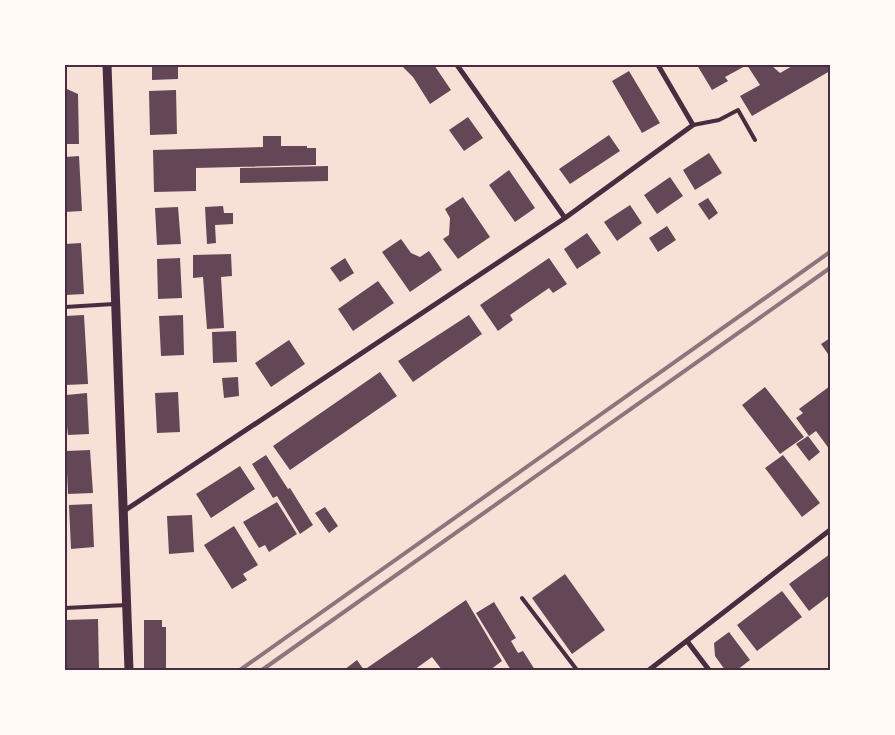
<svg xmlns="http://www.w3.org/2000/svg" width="895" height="735" font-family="Rubik,sans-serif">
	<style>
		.building { fill: #644757 }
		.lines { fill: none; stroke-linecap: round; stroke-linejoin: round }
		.service { stroke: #4a2c40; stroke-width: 4 }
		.minor { stroke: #4a2c40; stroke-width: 5 }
		.tertiary { stroke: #4a2c40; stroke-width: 9 }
		.rail { stroke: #8f747c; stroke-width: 4 }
		.neatline { fill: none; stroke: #4a2c40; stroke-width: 2 }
	</style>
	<rect width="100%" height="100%" fill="#f7e1d7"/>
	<path class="building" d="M152,65H178V79L152,80Z
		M401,65H434L451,90L430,104L413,77Z
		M697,65H747L725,77L728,81L712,90Z
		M747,65H771L780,73L794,65H830V71L752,116L740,96L760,85Z
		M629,71L660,123L642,133L612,81Z
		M67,89L78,94L79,144H65Z
		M176,90L177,134L150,135L149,91Z
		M468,117L483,138L464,151L449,130Z
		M609,135L620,151L570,184L559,169Z
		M263,136H281V146H307V148H316V165L196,168V191L154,192L153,150L263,147Z
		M709,153L722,173L695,190L683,170Z
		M79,156L82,211L65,212V157Z
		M328,166V181L240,183V168Z
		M509,170L535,208L515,222L489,185Z
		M670,177L683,196L657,214L644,195Z
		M463,197L490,237L458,259L443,239L449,235L450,218L445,209Z
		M708,198L718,213L709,220L698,204Z
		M630,205L642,223L617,241L604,222Z
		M223,206L224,213H233V224L215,225L216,243L207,244L205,207Z
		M178,207L181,244L157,245L155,208Z
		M667,226L676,240L658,252L649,238Z
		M587,233L601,253L577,269L564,249Z
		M401,239L411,253L420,257L429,251L442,270L410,292L382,252Z
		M81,243L84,294L65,295V244Z
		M231,254L232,276L221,277L224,328L207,329L203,277L193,278V255Z
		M180,258L182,298L158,299L157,259Z
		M345,258L354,273L340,282L330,268Z
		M549,258L567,284L553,293L549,288L510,315L513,320L498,331L480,305Z
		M378,281L394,303L353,331L338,309Z
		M84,315L88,384L65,385V316Z
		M183,315L184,355L161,356L159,316Z
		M469,315L482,334L413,382L398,361Z
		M236,331L237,362L213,363L212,332Z
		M830,338V357L821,344Z
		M289,340L305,364L271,387L255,363Z
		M380,372L397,396L290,470L273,446Z
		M238,377L239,396L224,398L222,378Z
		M830,386V450L816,431L809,436L796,418L803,413L799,409Z
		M765,387L804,437L780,454L742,405Z
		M178,392L180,432L157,433L155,393Z
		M87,393L89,434L68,435L67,426H65L66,395Z
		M808,436L820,452L809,461L796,444Z
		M90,450L93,493L68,494L66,451Z
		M266,455L288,489L290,488L313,525L300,534L277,496L273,498L252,464Z
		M783,455L820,503L802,517L765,468Z
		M240,466L255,489L211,518L196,494Z
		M277,502L297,534L269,552L265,545L259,548L243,522Z
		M92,504L94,547L71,549L69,505Z
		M325,507L338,526L329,533L315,513Z
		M192,515L194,552L169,554L167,516Z
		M234,526L258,565L243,574L247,580L232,589L204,545Z
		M830,554V595L809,611L789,584Z
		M565,574L605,630L572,654L532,598Z
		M782,591L802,617L757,651L737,625Z
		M466,600L502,661L490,670H442L432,657L414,670H364Z
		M494,602L516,638L511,641L518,653L523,651L535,670H511L498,649L476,613Z
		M98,619L99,670H65V620Z
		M144,620H162V627H166V670L144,669Z
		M729,632L750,660L737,670H725L715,656L714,643Z
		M357,660L364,670H344Z"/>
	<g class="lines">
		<path class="service" d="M693,125L719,120L738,110L755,140
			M65,307L114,304
			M522,598L577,670
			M65,608L127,605"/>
		<path class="minor" d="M457,65L565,218
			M124,511L565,218L693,125L658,65
			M687,641L709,670
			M649,670L830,530"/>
		<path class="tertiary" d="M107,65L129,670"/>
		<path class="rail" d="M240,670L830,252
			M262,670L830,268"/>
	</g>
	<rect width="895" height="735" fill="none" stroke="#fffaf5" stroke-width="132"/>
	<rect x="66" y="66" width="763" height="603" class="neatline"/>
</svg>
